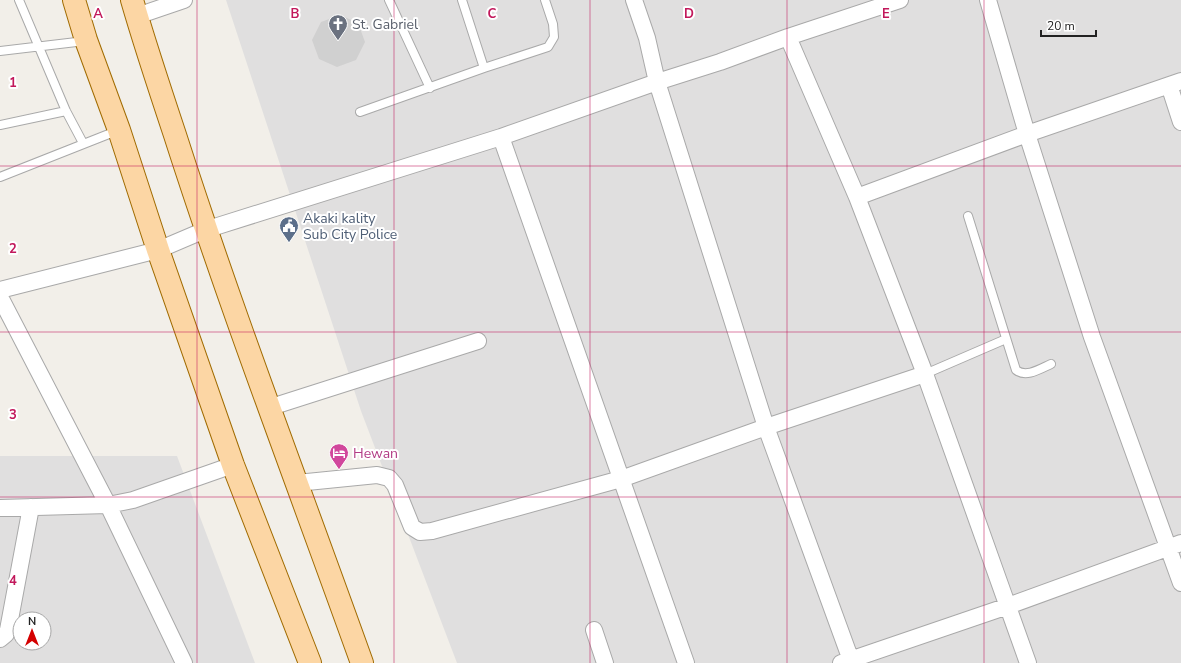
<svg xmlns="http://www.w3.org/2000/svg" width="1181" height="663" font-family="'Nunito Sans',sans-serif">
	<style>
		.residential { fill: #e0dfdf; fill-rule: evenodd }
		.religious { fill: #d0d0d0 }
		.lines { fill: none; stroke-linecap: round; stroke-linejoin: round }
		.lane-casing { stroke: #a9a9a9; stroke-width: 10 }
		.street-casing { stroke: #a9a9a9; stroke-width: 18 }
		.primary-casing { stroke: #a06b00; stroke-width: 24 }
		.lane { stroke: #fff; stroke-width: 8 }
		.street { stroke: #fff; stroke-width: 16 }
		.primary { stroke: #fcd6a4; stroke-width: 22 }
		.grid { fill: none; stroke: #c2185b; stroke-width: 1; stroke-opacity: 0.55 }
		.labels { text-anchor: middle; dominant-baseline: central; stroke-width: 4; stroke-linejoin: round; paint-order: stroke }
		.worship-label { font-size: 14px; fill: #5b616d; stroke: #fff; text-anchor: start }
		.service-label { font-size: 14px; fill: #4e5e75; stroke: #fff; text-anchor: start }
		.hotel-label { font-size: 14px; fill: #b23c85; stroke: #fff; text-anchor: start }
		.grid-label { font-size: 13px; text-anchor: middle; font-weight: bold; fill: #c2185b; stroke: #fff; stroke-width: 4; stroke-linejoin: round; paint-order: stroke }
	</style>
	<rect width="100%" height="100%" fill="#f2efe9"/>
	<path class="residential" d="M226,0H1181V663H457L361,411Z
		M0,456H177L255,663H0ZM20,619H44V643H20Z"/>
	<path class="religious" d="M340,15L358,23L365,42L356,60L337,67L319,59L312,40L321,22Z"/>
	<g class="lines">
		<defs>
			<path id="lane" d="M19,0L66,111L83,143
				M389,0L430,88
				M462,0L484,68
				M0,51L85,41
				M360,112L484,68L548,47L554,37L553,24L545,0
				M0,125L66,111
				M0,177L119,130
				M968,216L1016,370C1026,378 1040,369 1051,364
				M925,374L1006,339"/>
			<path id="street" d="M634,0L647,38L657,82L766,427L852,663
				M988,0L1027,134L1092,337L1181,583
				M137,16L184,0
				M788,37L857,197L925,374L1028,663
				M1169,85L1181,122
				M501,137L686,663
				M857,197L1027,134L1181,81
				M0,290L158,250L205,230L501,137L657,82L720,62L788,37L900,0
				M0,297L108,505L184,663
				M268,408L478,341
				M297,483L377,475L389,478L395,485L412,527L420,532L432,531L621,479L766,427L925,374
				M0,508L108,505L133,500L233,465
				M594,630L605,663
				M0,639L6,634L8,630L31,507
				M841,663L1008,606L1181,543"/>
			<path id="primary" d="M74,0L86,40L119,130L158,250L233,465L310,663
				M132,0C145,45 160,90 175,135C232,313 299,487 362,663"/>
		</defs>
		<use href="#lane" class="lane-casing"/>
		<use href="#street" class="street-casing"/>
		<use href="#primary" class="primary-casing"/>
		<use href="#lane" class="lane"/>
		<use href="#street" class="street"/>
		<use href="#primary" class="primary"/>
	</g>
	<path class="grid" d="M197,0V663M394,0V663M590,0V663M787,0V663M984,0V663M0,166H1181M0,332H1181M0,497H1181"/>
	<defs>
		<symbol id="church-pin" viewBox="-11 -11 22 30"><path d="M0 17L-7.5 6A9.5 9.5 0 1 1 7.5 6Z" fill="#6b7280" stroke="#fff"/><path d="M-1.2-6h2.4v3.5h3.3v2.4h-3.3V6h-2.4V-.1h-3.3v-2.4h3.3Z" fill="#fff"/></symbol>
		<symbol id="civic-pin" viewBox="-11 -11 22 30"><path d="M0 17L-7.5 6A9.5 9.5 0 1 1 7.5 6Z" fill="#5c6f8a" stroke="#fff"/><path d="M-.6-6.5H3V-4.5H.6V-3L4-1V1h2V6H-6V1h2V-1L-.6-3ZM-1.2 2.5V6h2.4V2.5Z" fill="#fff"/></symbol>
		<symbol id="hotel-pin" viewBox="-11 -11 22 30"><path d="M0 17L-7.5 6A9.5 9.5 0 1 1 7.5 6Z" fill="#d1479c" stroke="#fff"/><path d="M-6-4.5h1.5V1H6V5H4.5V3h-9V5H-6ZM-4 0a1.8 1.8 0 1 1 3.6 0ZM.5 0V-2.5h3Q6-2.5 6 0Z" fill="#fff"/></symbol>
	</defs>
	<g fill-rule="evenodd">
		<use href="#church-pin" x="327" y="13" width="22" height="30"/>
		<use href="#civic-pin" x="278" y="215" width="22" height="30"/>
		<use href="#hotel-pin" x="328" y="442" width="22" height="30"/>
	</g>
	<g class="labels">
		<g class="worship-label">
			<text x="352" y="24">St. Gabriel</text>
		</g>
		<g class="service-label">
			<text x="303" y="218">Akaki kality<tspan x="303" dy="16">Sub City Police</tspan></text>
		</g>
		<g class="hotel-label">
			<text x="353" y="453">Hewan</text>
		</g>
	</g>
	<g class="grid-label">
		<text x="98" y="18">A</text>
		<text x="295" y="18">B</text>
		<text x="492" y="18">C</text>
		<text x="689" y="18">D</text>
		<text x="886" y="18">E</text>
		<text x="13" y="87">1</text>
		<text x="13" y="253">2</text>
		<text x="13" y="419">3</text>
		<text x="13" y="585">4</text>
	</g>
	<g transform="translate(32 631)"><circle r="19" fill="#ffffff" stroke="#a7a7a7"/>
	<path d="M0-3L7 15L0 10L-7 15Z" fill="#d40000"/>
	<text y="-6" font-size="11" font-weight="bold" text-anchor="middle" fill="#222222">N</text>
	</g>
	<path d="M1041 30v6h55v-6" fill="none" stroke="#222222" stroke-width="2"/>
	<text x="1047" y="30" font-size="12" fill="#222222" stroke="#ffffff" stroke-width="3" paint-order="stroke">20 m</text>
</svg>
